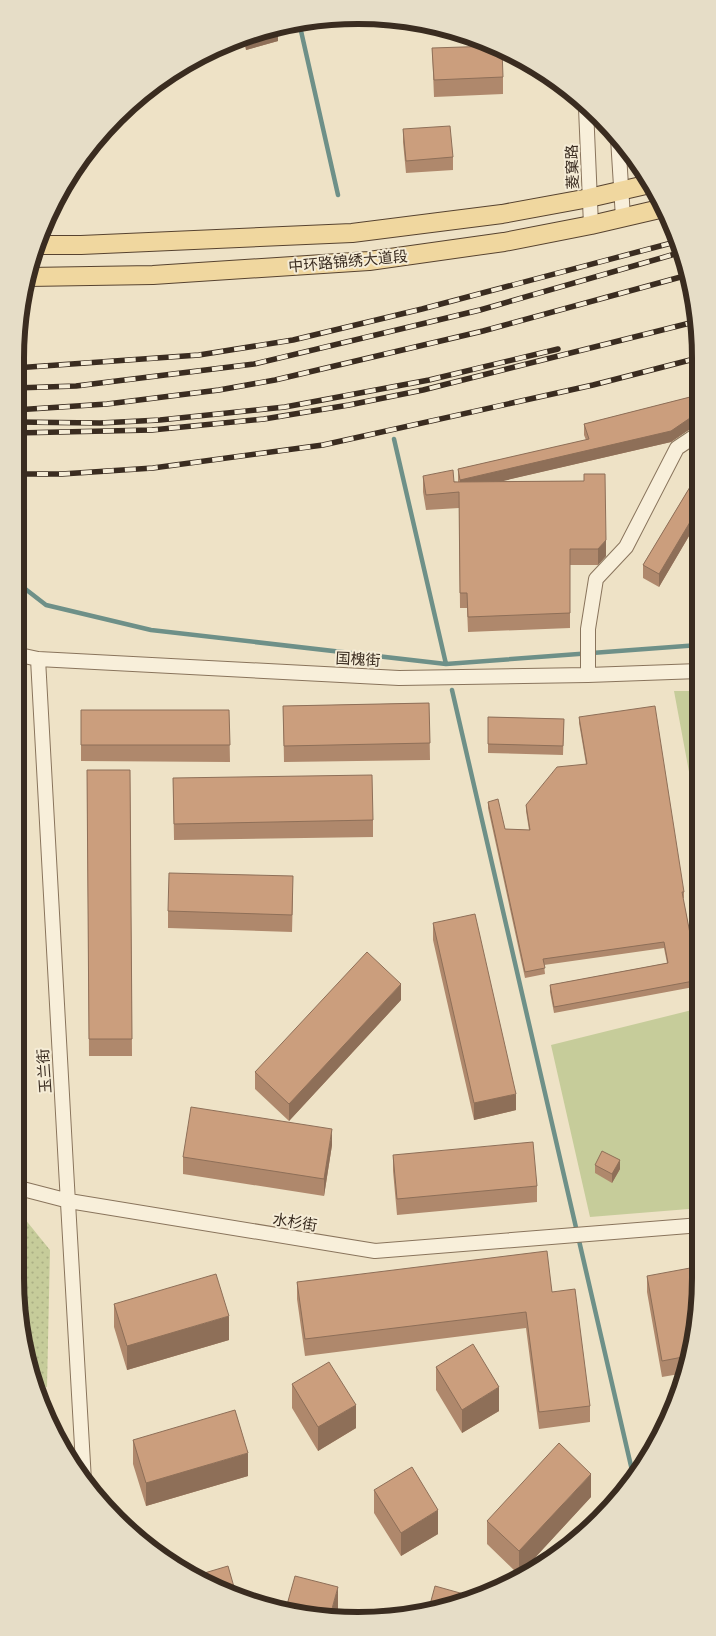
<svg xmlns="http://www.w3.org/2000/svg" width="716" height="1636" font-family="'Libre Baskerville','Noto Sans SC',serif">
	<style>
		.grass { fill: url(#grass-dots) }
		.green { fill: #c6cc9a }
		.lines { fill: none; stroke-linecap: round; stroke-linejoin: round }
		.stream { stroke: #6e9088; stroke-width: 4.5 }
		.minor-casing { stroke: #89745c; stroke-width: 16 }
		.major-casing { stroke: #574330; stroke-width: 20 }
		.minor { stroke: #f8efda; stroke-width: 14 }
		.major { stroke: #f0d79f; stroke-width: 18 }
		.rail-casing { stroke: #3a2c20; stroke-width: 5.5 }
		.rail { stroke: #f5ecd6; stroke-width: 4; stroke-dasharray: 11; stroke-linecap: butt }
		.wall { fill: #af886c }
		.shaded-wall { fill: #8e6f58 }
		.building { fill: #cb9e7d; stroke: #8e6f58 }
		.labels { text-anchor: middle; dominant-baseline: central; stroke-width: 4; stroke-linejoin: round; paint-order: stroke }
		.street-label { font-size: 15px; fill: #3a2c20; stroke: #f5ecd6 }
		.rim { fill: none; stroke: #3a2c20; stroke-width: 6 }
	</style>
	<defs>
		<pattern id="grass-dots" width="8" height="8" patternUnits="userSpaceOnUse" patternTransform="scale(1.25)"><rect width="8" height="8" fill="#c6cc9a"/><path d="M2 2h.1M6 6h.1" fill="none" stroke="#abaf84" stroke-width="1.8" stroke-linecap="round"/></pattern>
	</defs>
	<rect width="100%" height="100%" fill="#eee2c6"/>
	<path class="grass" d="M15,1212L20,1213L50,1250L47,1387L32,1383L15,1278Z"/>
	<path class="green" d="M674,691H699L700,831Z
		M700,1008L701,1208L590,1217L551,1045Z"/>
	<g class="lines">
		<path class="stream" d="M299,22L338,195
			M394,439L446,664
			M15,581L46,605L151,630L446,664L699,645
			M452,690L634,1479"/>
		<defs>
			<path id="minor" d="M586,108L591,225
				M618,138L623,218
				M15,654L38,659L399,678L588,675L699,671
				M38,659C51,933 69,1207 84,1481
				M588,675V629L596,579L626,547L677,448L698,434
				M15,1187L69,1201L375,1251L701,1225"/>
			<path id="major" d="M35,245H81L352,233L502,214L589,198L650,184
				M28,277L153,275L369,261L504,242L591,225L664,208"/>
		</defs>
		<use href="#minor" class="minor-casing"/>
		<use href="#major" class="major-casing"/>
		<use href="#minor" class="minor"/>
		<use href="#major" class="major"/>
		<defs>
			<path id="rail" d="M15,368L199,355L293,340L422,309L679,241
				M15,388L76,386L254,364L480,310L682,252
				M15,410L107,404L219,390L275,380L483,331L688,275
				M15,422L100,423L160,420L285,407L429,380L558,349
				M15,433L152,430L264,419L349,405L423,390L698,321
				M15,474H62L153,468L323,445L593,385L698,358"/>
		</defs>
		<use href="#rail" class="rail-casing"/>
		<use href="#rail" class="rail"/>
	</g>
	<path class="wall" d="M278,25V41L246,50L242,37L270,27Z
		M432,48L503,77V94L434,97Z
		M403,129L453,157V170L406,173L403,142Z
		M698,395V421L693,422V427L671,442L501,481H584L606,556L598,565H570V628L468,632L467,608H460L459,508L426,510L423,492V476L458,482V469L586,440L584,435V424Z
		M699,472V519L659,587L643,578V565Z
		M429,703L430,760L284,762L283,706Z
		M81,710H229L230,762L81,761Z
		M488,717L564,719L563,755L488,753Z
		M579,717L684,892V898H683L699,980V986L554,1013L550,992V985L667,963L664,948L544,965L545,974L525,978L488,808V802L505,829L529,830L526,811V805L586,764L579,723Z
		M87,770H130L132,1056H89Z
		M173,778L373,820V837L174,840Z
		M293,893L292,932L168,928V911Z
		M433,923L516,1110L474,1120L433,940Z
		M401,1000L289,1121L255,1089V1072Z
		M332,1145L324,1196L183,1174V1157Z
		M393,1155L537,1186V1202L397,1215L393,1171Z
		M595,1165L620,1169L612,1183L595,1173Z
		M647,1276L701,1278L685,1373L662,1377L647,1292Z
		M297,1282L552,1292L590,1406V1422L539,1429L526,1328L305,1356L297,1299Z
		M114,1304L229,1340L127,1370L114,1327Z
		M436,1367L499,1411L462,1433L436,1390Z
		M292,1384L356,1428L318,1451L292,1408Z
		M133,1440L248,1476L146,1506L133,1464Z
		M374,1490L438,1534L401,1556L374,1513Z
		M591,1497L519,1575L487,1544V1521Z"/>
	<path class="shaded-wall" d="M278,25V41L246,50V35L270,27Z
		M213,48V51L199,55L207,50Z
		M698,410V421L693,422V427L671,442L460,491V480Z
		M699,507V519L659,587V574Z
		M606,540V556L598,565V549Z
		M401,984V1000L289,1121V1104Z
		M516,1094V1110L474,1120V1103Z
		M332,1129V1145L324,1196V1179Z
		M620,1160V1169L612,1183V1174Z
		M229,1316V1340L127,1370V1346Z
		M499,1387V1411L462,1433V1410Z
		M356,1405V1428L318,1451V1427Z
		M248,1453V1476L146,1506V1483Z
		M591,1474V1497L519,1575V1551Z
		M438,1510V1534L401,1556V1533Z
		M338,1587V1610L337,1616H330Z"/>
	<path class="building" d="M494,46L502,50L503,77L434,80L432,48Z
		M450,126L453,157L406,161L403,129Z
		M698,395V410L692,411L693,416L671,431L460,480L458,469L589,439L584,424Z
		M453,470L454,482L584,481V474H605L606,540L598,549H570V613L468,617L467,593H460L459,492L426,495L423,476Z
		M699,472V507L659,574L643,565Z
		M429,703L430,743L284,746L283,706Z
		M655,706L684,892H682L699,980L554,1007L550,985L668,963L664,942L543,959L545,968L525,972L488,802L498,799L505,829L530,830L526,805L557,767L587,764L579,717Z
		M81,710H229L230,745H81Z
		M488,717L564,719L563,746L488,744Z
		M87,770H130L132,1039H89Z
		M372,775L373,820L174,824L173,778Z
		M169,873L293,876L292,915L168,911Z
		M475,914L516,1094L474,1103L433,923Z
		M367,952L401,984L289,1104L255,1072Z
		M191,1107L332,1129L324,1179L183,1157Z
		M533,1142L537,1186L397,1199L393,1155Z
		M602,1151L620,1160L612,1174L595,1165Z
		M547,1251L552,1292L575,1289L590,1406L539,1412L526,1312L305,1339L297,1282Z
		M701,1266V1278L688,1356L662,1361L647,1276Z
		M216,1274L229,1316L127,1346L114,1304Z
		M473,1344L499,1387L462,1410L436,1367Z
		M329,1362L356,1405L318,1427L292,1384Z
		M235,1410L248,1453L146,1483L133,1440Z
		M559,1443L591,1474L519,1551L487,1521Z
		M412,1467L438,1510L401,1533L374,1490Z
		M228,1566L236,1594L191,1577Z
		M295,1576L338,1587L330,1616L291,1614L285,1612Z
		M435,1586L478,1598L468,1603L428,1612Z"/>
	<g class="labels">
		<g class="street-label">
			<text transform="translate(572 167) rotate(-92)">菱窠路</text>
			<text transform="translate(348 261) rotate(-5)">中环路锦绣大道段</text>
			<text transform="translate(358 659) rotate(3)">国槐街</text>
			<text transform="translate(44 1071) rotate(-94)">玉兰街</text>
			<text transform="translate(295 1222) rotate(9)">水杉街</text>
		</g>
	</g>
	<path d="M0 0H716V1636H0ZM358 24H358A334 334 0 0 1 692 358V1278A334 334 0 0 1 358 1612H358A334 334 0 0 1 24 1278V358A334 334 0 0 1 358 24Z" fill="#e6ddc7" fill-rule="evenodd"/>
	<path class="rim" d="M358 24H358A334 334 0 0 1 692 358V1278A334 334 0 0 1 358 1612H358A334 334 0 0 1 24 1278V358A334 334 0 0 1 358 24Z"/>
</svg>
